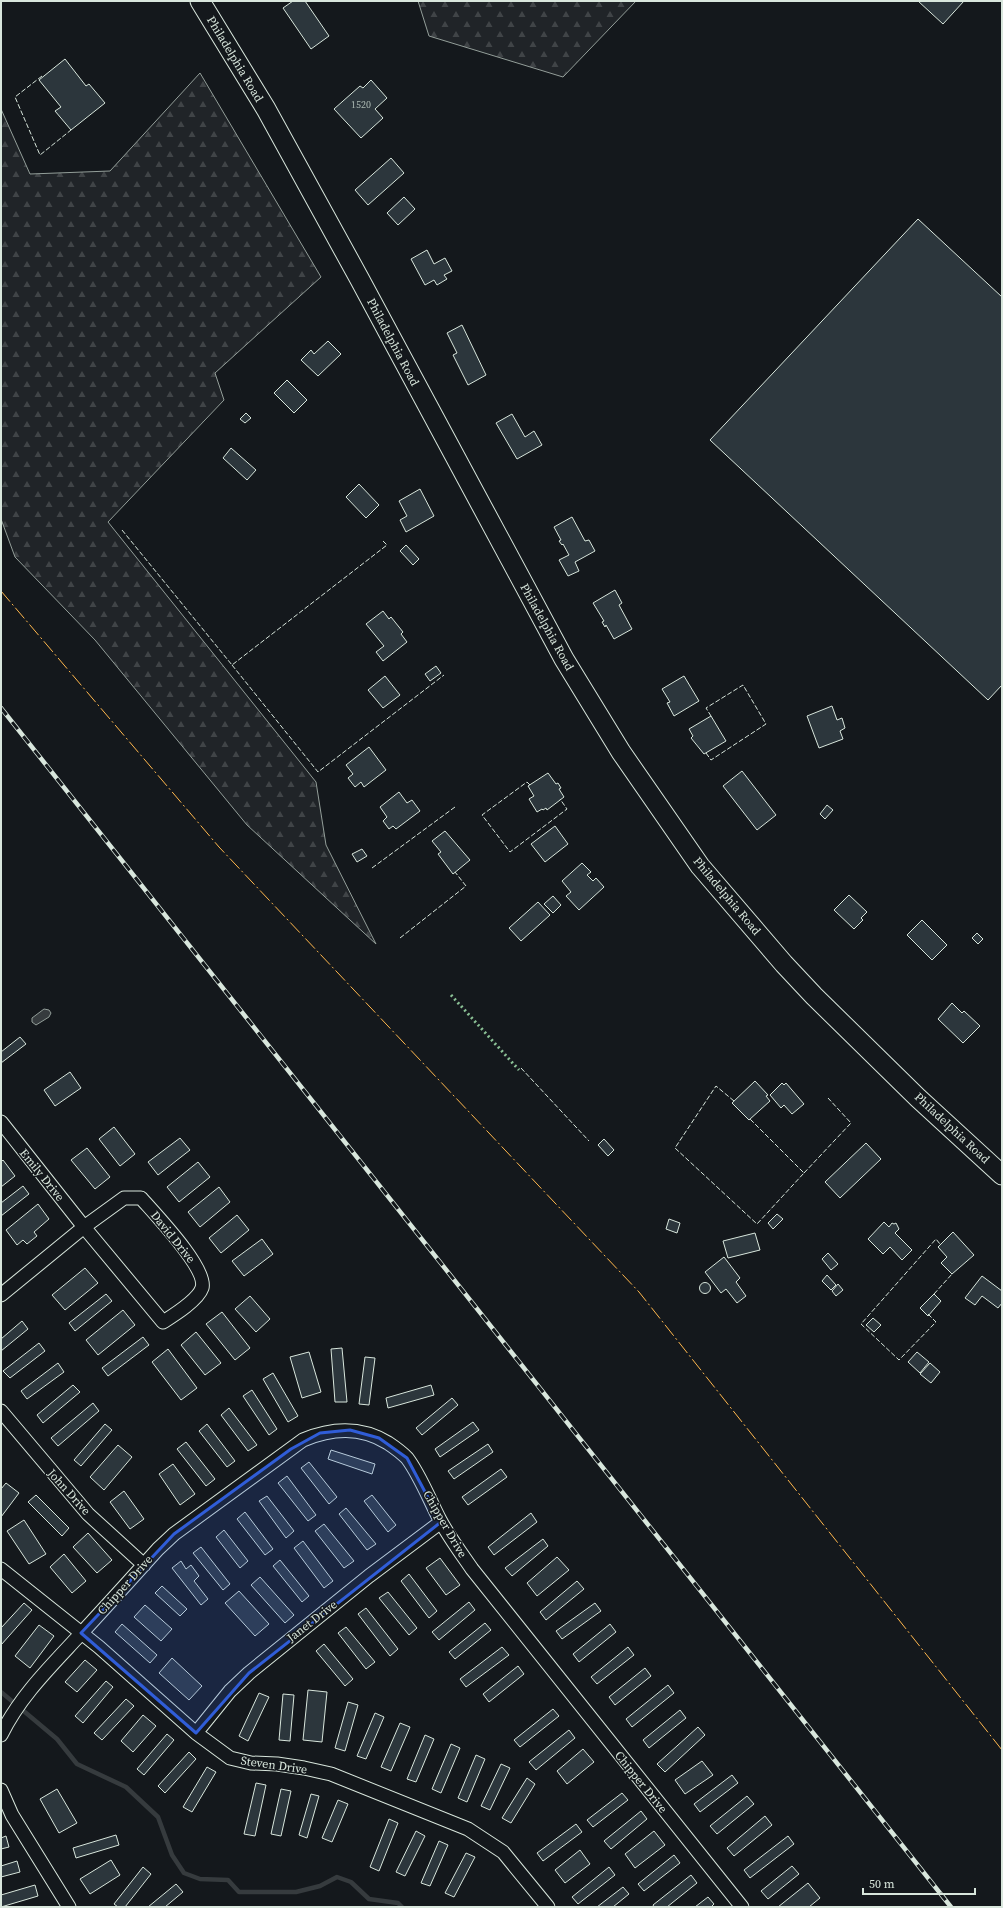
<svg xmlns="http://www.w3.org/2000/svg" width="1003" height="1908" font-family="'Source Serif 4',serif">
	<style>
		.forest { fill: url(#forest-firs); stroke: #939e99 }
		.water { fill: #363b3e; stroke: #939e99 }
		.lines { fill: none; stroke-linecap: round; stroke-linejoin: round }
		.stream { stroke: #363b3e; stroke-width: 4.5 }
		.building { fill: #2c363c; stroke: #d8e6dc }
		.minor-casing { stroke: #d8e6dc; stroke-width: 15 }
		.secondary-casing { stroke: #d8e6dc; stroke-width: 21 }
		.minor { stroke: #14181c; stroke-width: 13 }
		.secondary { stroke: #14181c; stroke-width: 19 }
		.rail-casing { stroke: #d8e6dc; stroke-width: 4.5 }
		.rail { stroke: #14181c; stroke-width: 3; stroke-dasharray: 9; stroke-linecap: butt }
		.hedge { stroke: #8ac095; stroke-width: 3; stroke-dasharray: 2 3; stroke-linecap: butt }
		.fence { stroke: #d8e6dc; stroke-width: 1; stroke-dasharray: 5 2; stroke-linecap: butt }
		.power { stroke: #ffb74d; stroke-width: 1; stroke-dasharray: 14 3 2 3; stroke-linecap: butt }
		.marked { fill: #305dd8; fill-opacity: 0.2; stroke: #305dd8; stroke-width: 3; stroke-linejoin: round }
		.labels { text-anchor: middle; dominant-baseline: central; stroke-width: 3; stroke-linejoin: round; paint-order: stroke }
		.number-label { font-size: 10px; fill: #adbab4 }
		.street-label { font-size: 12px; fill: #d8e6dc; stroke: #14181c }
	</style>
	<defs>
		<pattern id="forest-firs" width="22" height="20" patternUnits="userSpaceOnUse"><rect width="22" height="20" fill="#202428"/><path d="M5 1l3.5 6h-7zM16 11l3.5 6h-7z" fill="#404447"/></pattern>
	</defs>
	<rect width="100%" height="100%" fill="#14181c"/>
	<path class="forest" d="M418,1H636L563,77L429,36Z
		M200,73L321,277L215,373L224,400L108,522L316,782L326,845L376,944L247,825L95,640L15,557L1,519V109L30,174L110,171Z"/>
	<path class="water" d="M44,1009L49,1010L51,1013L49,1017L36,1025L32,1022V1018Z"/>
	<g class="lines">
		<path class="stream" d="M1,1692L57,1739L77,1764L126,1787L158,1817L172,1855L184,1873L200,1879L228,1880L239,1892H296L320,1886L337,1877L351,1882L369,1899L398,1903L402,1907"/>
	</g>
	<path class="building" d="M293,1H305L329,36L311,49L283,8Z
		M918,1H964L943,24Z
		M65,59L86,86L89,84L105,103L71,130L55,111L61,107L39,80Z
		M371,80L387,98L375,109L383,118L361,138L334,109L360,86L363,88Z
		M391,158L404,173L368,205L355,190Z
		M404,197L415,209L398,225L387,213Z
		M918,219L1002,297V685L988,700L710,440Z
		M427,250L434,264L445,258L452,271L444,275L447,279L437,285L434,280L425,285L411,259Z
		M462,325L486,375L468,385L453,355L457,353L447,333Z
		M328,341L341,354L318,376L301,360L311,350L314,354Z
		M287,380L307,400L294,413L274,393Z
		M246,413L251,418L245,423L240,419Z
		M512,414L525,437L534,431L542,445L517,459L496,423Z
		M231,448L256,470L247,480L223,458Z
		M359,484L379,505L366,518L346,497Z
		M420,489L434,516L406,532L400,520L407,516L399,501Z
		M572,517L585,541L589,540L595,551L575,562L579,571L568,576L559,560L569,555L563,544L562,545L559,541L561,540L554,527Z
		M406,545L419,559L413,565L400,551Z
		M615,590L622,603L619,605L632,629L614,639L606,625L605,627L602,622L604,621L593,603Z
		M383,611L389,619L391,617L403,632L401,634L407,642L383,661L376,652L384,646L366,624Z
		M436,666L441,673L430,681L425,674Z
		M385,676L400,695L383,708L368,690Z
		M684,676L699,701L674,716L667,703L670,702L662,689Z
		M832,706L837,720L842,718L845,728L840,731L843,739L819,748L807,716Z
		M711,716L726,741L704,754L691,738L693,736L689,729Z
		M369,747L386,770L364,787L361,782L355,787L348,778L353,774L346,765Z
		M742,771L776,815L757,830L723,786Z
		M548,773L556,784L558,783L561,788L559,789L564,797L547,810L546,808L543,810L542,809L537,812L529,799L534,796L528,786Z
		M399,792L407,803L412,800L420,811L396,829L393,826L389,829L383,821L387,817L380,807Z
		M827,805L833,810L825,819L820,814Z
		M555,826L568,844L545,862L531,844Z
		M445,831L470,860L453,874L438,854L441,852L432,841Z
		M362,849L367,856L357,862L352,854Z
		M582,863L591,872L587,875L593,881L596,878L604,887L579,910L566,896L571,892L562,881Z
		M849,895L867,912L861,918L863,920L854,929L834,910Z
		M553,896L561,905L553,913L544,904Z
		M538,902L550,915L521,941L509,928Z
		M922,920L947,945L932,960L907,935Z
		M977,933L983,939L978,944L972,938Z
		M952,1003L962,1013L964,1011L980,1026L963,1043L938,1019Z
		M20,1037L26,1044L1,1063V1052Z
		M70,1072L81,1088L55,1106L44,1090Z
		M755,1081L768,1095L766,1096L770,1101L749,1120L732,1103Z
		M782,1083L784,1085L786,1083L804,1104L792,1114L784,1105L781,1108L770,1095Z
		M114,1127L135,1154L120,1166L99,1139Z
		M180,1138L190,1150L158,1175L148,1162Z
		M604,1139L614,1150L608,1156L598,1145Z
		M866,1143L881,1159L840,1198L825,1182Z
		M87,1148L110,1177L95,1189L71,1160Z
		M3,1160L15,1176L1,1187V1162Z
		M198,1162L210,1177L179,1202L167,1187Z
		M23,1186L29,1194L1,1216V1203Z
		M219,1187L230,1202L200,1227L188,1212Z
		M38,1204L49,1219L34,1232L37,1236L27,1244L23,1240L17,1245L6,1230Z
		M777,1214L783,1219L773,1229L768,1223Z
		M237,1215L249,1230L221,1253L209,1238Z
		M669,1219L680,1223L677,1233L666,1229Z
		M884,1222L889,1227L892,1223L894,1224L896,1223L899,1229L895,1233L912,1250L902,1260L890,1247L883,1254L868,1239Z
		M953,1232L974,1255L952,1274L941,1263L947,1257L938,1247Z
		M755,1233L760,1250L728,1258L723,1241Z
		M262,1239L273,1254L244,1276L232,1261Z
		M828,1253L838,1264L831,1270L822,1259Z
		M724,1257L740,1278L736,1282L746,1296L737,1303L726,1289L721,1293L705,1272Z
		M85,1268L98,1283L65,1310L52,1295Z
		M827,1275L836,1285L831,1290L822,1281Z
		M982,1276L1002,1291V1303L998,1308L982,1296L975,1305L965,1298Z
		M699.5 1288a5.5 5.5 0 1 1 11 0a5.5 5.5 0 1 1-11 0Z
		M838,1284L843,1290L836,1296L832,1291Z
		M106,1294L112,1301L75,1331L69,1323Z
		M934,1294L941,1301L928,1316L920,1308Z
		M250,1296L270,1319L256,1332L235,1309Z
		M123,1310L135,1325L98,1355L86,1340Z
		M222,1312L250,1348L235,1360L206,1324Z
		M873,1318L881,1325L874,1332L866,1325Z
		M22,1321L28,1329L1,1351V1339Z
		M196,1332L221,1363L205,1375L181,1345Z
		M143,1337L149,1345L108,1376L102,1368Z
		M39,1343L45,1351L10,1378L3,1371Z
		M342,1348L347,1402H335L331,1349Z
		M168,1349L197,1388L181,1400L152,1362Z
		M309,1352L321,1392L302,1398L290,1357Z
		M917,1352L929,1362L920,1373L908,1362Z
		M365,1357L375,1358L369,1405L359,1404Z
		M58,1363L64,1372L27,1399L21,1391Z
		M930,1363L940,1372L931,1383L920,1374Z
		M273,1373L298,1416L288,1422L263,1379Z
		M73,1385L80,1392L43,1423L37,1415Z
		M431,1385L434,1395L388,1408L386,1398Z
		M252,1390L277,1429L269,1435L243,1396Z
		M452,1398L458,1405L422,1435L416,1428Z
		M93,1403L99,1411L58,1446L51,1438Z
		M229,1408L257,1445L248,1451L221,1415Z
		M473,1422L479,1430L440,1457L435,1449Z
		M105,1424L112,1430L81,1466L74,1460Z
		M207,1424L235,1461L227,1467L199,1431Z
		M186,1442L215,1479L206,1486L177,1449Z
		M488,1444L493,1452L454,1479L448,1471Z
		M118,1445L132,1457L104,1490L90,1477Z
		M331,1450L375,1464L372,1474L328,1459Z
		M309,1462L337,1497L329,1504L301,1468Z
		M173,1464L195,1494L180,1505L159,1474Z
		M501,1469L507,1477L468,1505L462,1497Z
		M287,1476L316,1515L308,1521L278,1483Z
		M6,1483L19,1493L1,1517V1489Z
		M124,1491L144,1519L130,1529L110,1502Z
		M36,1495L69,1528L62,1536L28,1502Z
		M372,1495L396,1525L388,1532L364,1501Z
		M267,1496L294,1531L286,1538L259,1501Z
		M346,1508L376,1544L367,1550L339,1514Z
		M245,1512L273,1549L265,1555L237,1519Z
		M531,1513L537,1522L494,1555L488,1547Z
		M24,1520L46,1554L29,1564L7,1531Z
		M324,1524L354,1561L344,1568L315,1531Z
		M224,1530L248,1561L240,1568L216,1537Z
		M88,1533L112,1560L97,1573L73,1547Z
		M543,1539L548,1546L512,1576L505,1568Z
		M303,1541L333,1581L324,1588L294,1548Z
		M201,1547L230,1584L223,1590L193,1553Z
		M64,1554L86,1581L72,1593L50,1567Z
		M557,1557L569,1570L537,1596L527,1583Z
		M440,1558L460,1585L446,1595L426,1568Z
		M280,1560L309,1596L302,1602L273,1566Z
		M181,1561L186,1569L191,1565L199,1576L194,1581L208,1599L201,1605L172,1568Z
		M409,1574L437,1611L429,1618L401,1581Z
		M260,1577L294,1615L285,1623L251,1585Z
		M577,1581L584,1589L546,1620L540,1612Z
		M162,1586L187,1609L180,1616L155,1593Z
		M239,1591L269,1624L255,1636L225,1603Z
		M388,1592L417,1628L409,1635L379,1598Z
		M469,1602L475,1610L439,1640L432,1632Z
		M24,1603L32,1610L1,1645V1628Z
		M595,1603L601,1611L562,1639L556,1631Z
		M145,1605L172,1629L161,1641L134,1617Z
		M366,1608L398,1649L390,1656L358,1614Z
		M485,1623L491,1630L455,1659L449,1652Z
		M122,1624L157,1655L150,1663L115,1632Z
		M610,1624L616,1632L579,1662L573,1654Z
		M39,1625L54,1636L30,1668L15,1656Z
		M346,1627L375,1662L366,1669L338,1633Z
		M324,1644L353,1679L345,1686L316,1651Z
		M502,1647L509,1655L466,1687L460,1679Z
		M628,1647L634,1655L597,1684L591,1677Z
		M172,1658L202,1686L189,1700L159,1673Z
		M85,1660L97,1670L77,1692L65,1682Z
		M518,1666L524,1674L489,1702L483,1694Z
		M645,1668L651,1676L615,1705L609,1697Z
		M106,1681L113,1687L83,1723L75,1716Z
		M668,1685L674,1693L632,1727L626,1719Z
		M308,1690L327,1692L322,1742L303,1740Z
		M259,1693L269,1697L248,1741L239,1736Z
		M283,1694L294,1695L290,1741L279,1740Z
		M126,1699L134,1706L102,1740L94,1733Z
		M348,1702L358,1705L345,1751L335,1748Z
		M553,1709L559,1716L520,1747L514,1740Z
		M680,1710L686,1718L649,1748L643,1740Z
		M375,1713L384,1717L366,1759L357,1756Z
		M143,1715L156,1726L133,1752L121,1741Z
		M400,1723L410,1727L391,1771L381,1767Z
		M698,1727L705,1735L665,1772L657,1764Z
		M569,1730L575,1738L536,1770L529,1762Z
		M167,1734L174,1740L144,1775L137,1769Z
		M425,1735L434,1739L416,1782L407,1779Z
		M451,1744L460,1748L441,1793L432,1789Z
		M583,1749L594,1762L567,1784L557,1771Z
		M189,1752L196,1759L165,1793L158,1786Z
		M476,1755L485,1759L467,1802L458,1798Z
		M702,1761L713,1775L685,1794L675,1780Z
		M501,1764L510,1768L490,1810L481,1806Z
		M207,1767L216,1772L192,1812L183,1807Z
		M732,1775L738,1783L700,1812L694,1804Z
		M527,1778L535,1784L511,1823L502,1818Z
		M256,1783L266,1785L255,1836L244,1834Z
		M57,1789L77,1823L59,1833L40,1799Z
		M281,1789L291,1791L281,1836L271,1834Z
		M622,1793L628,1800L593,1827L587,1820Z
		M311,1794L319,1796L307,1838L299,1835Z
		M747,1796L754,1804L717,1834L710,1826Z
		M338,1800L348,1804L332,1842L322,1838Z
		M641,1811L647,1819L611,1849L604,1841Z
		M765,1816L772,1825L734,1856L727,1848Z
		M389,1819L398,1823L379,1871L370,1867Z
		M576,1824L582,1832L543,1861L537,1853Z
		M416,1831L425,1836L405,1876L396,1872Z
		M654,1831L665,1845L635,1868L625,1854Z
		M116,1835L119,1845L76,1858L73,1848Z
		M6,1836L9,1847L1,1849V1838Z
		M788,1836L794,1844L750,1878L744,1870Z
		M439,1841L448,1845L430,1886L421,1883Z
		M580,1850L590,1864L565,1883L555,1870Z
		M466,1853L475,1857L454,1897L445,1893Z
		M674,1855L680,1863L644,1891L638,1884Z
		M111,1860L120,1875L90,1894L80,1879Z
		M17,1861L20,1872L1,1877V1866Z
		M792,1866L799,1874L768,1899L761,1891Z
		M143,1867L151,1874L125,1907H118L114,1904Z
		M609,1867L615,1875L578,1904L572,1897Z
		M691,1875L697,1883L667,1907H654L653,1905Z
		M808,1883L820,1898L809,1907H778Z
		M176,1884L183,1892L165,1907H148Z
		M35,1885L38,1896L1,1907V1895Z
		M623,1887L629,1894L613,1907H597Z
		M708,1897L714,1904L711,1907H695Z"/>
	<g class="lines">
		<defs>
			<path id="minor" d="M1,1122L84,1227L163,1322C174,1315 198,1300 202,1288C208,1269 154,1213 141,1198H124L84,1227L1,1295
				M1,1411L88,1514L144,1565
				M1,1569L99,1647L196,1733L230,1758L251,1763L277,1764L304,1768L331,1774L468,1829L503,1852L548,1907
				M196,1733L230,1691L249,1673L369,1576L441,1522
				M1,1735C19,1698 48,1669 76,1639C104,1609 131,1579 158,1549L174,1534L303,1440C332,1428 360,1426 388,1443C394,1447 402,1453 407,1458C420,1475 430,1501 440,1520C449,1537 461,1553 472,1569L742,1907
				M1,1790L12,1815L69,1907"/>
			<path id="secondary" d="M200,1L266,109L359,278L564,659L621,752L700,866L784,964L814,996L918,1098L1002,1175"/>
		</defs>
		<use href="#minor" class="minor-casing"/>
		<use href="#secondary" class="secondary-casing"/>
		<use href="#minor" class="minor"/>
		<use href="#secondary" class="secondary"/>
		<defs>
			<path id="rail" d="M1,708L951,1907"/>
		</defs>
		<use href="#rail" class="rail-casing"/>
		<use href="#rail" class="rail"/>
		<path class="hedge" d="M451,995L519,1070"/>
		<path class="fence" d="M42,76L15,97L40,155L71,130
			M122,530L232,665L387,545L383,541
			M232,665L318,772L444,675
			M706,753L711,760L766,724L743,685L706,708L711,716
			M530,785L527,782L482,815L510,852L567,809L560,799
			M372,868L455,807
			M400,938L466,886L455,872
			M521,1068L589,1141
			M734,1101L716,1086L675,1148L757,1224L804,1173L750,1119
			M804,1173L851,1123L828,1098
			M934,1294L952,1274
			M928,1314L936,1322L899,1360L861,1324L936,1239L940,1244"/>
		<path class="power" d="M1,591L219,847L639,1292L1002,1750"/>
	</g>
	<path class="marked" d="M350,1430L379,1438L407,1458L441,1522L249,1673L196,1733L81,1633L174,1534L291,1449L320,1433Z"/>
	<g class="labels">
		<g class="number-label">
			<text x="361" y="104">1520</text>
		</g>
		<g class="street-label">
			<text transform="translate(235 59) rotate(59)">Philadelphia Road</text>
			<text transform="translate(393 342) rotate(62)">Philadelphia Road</text>
			<text transform="translate(547 627) rotate(61)">Philadelphia Road</text>
			<text transform="translate(727 896) rotate(50)">Philadelphia Road</text>
			<text transform="translate(952 1128) rotate(43)">Philadelphia Road</text>
			<text transform="translate(42 1175) rotate(51)">Emily Drive</text>
			<text transform="translate(173 1237) rotate(51)">David Drive</text>
			<text transform="translate(69 1492) rotate(48)">John Drive</text>
			<text transform="translate(445 1524) rotate(60)">Chipper Drive</text>
			<text transform="translate(125 1585) rotate(-48)">Chipper Drive</text>
			<text transform="translate(312 1621) rotate(-38)">Janet Drive</text>
			<text transform="translate(274 1765) rotate(8)">Steven Drive</text>
			<text transform="translate(641 1782) rotate(51)">Chipper Drive</text>
		</g>
	</g>
	<rect width="1003" height="1908" fill="none" stroke="#d8e6dc" stroke-width="4"/>
	<path d="M863 1888v6h112v-6" fill="none" stroke="#d8e6dc" stroke-width="2"/>
	<text x="869" y="1888" font-size="12" fill="#d8e6dc" stroke="#14181c" stroke-width="3" paint-order="stroke">50 m</text>
</svg>
